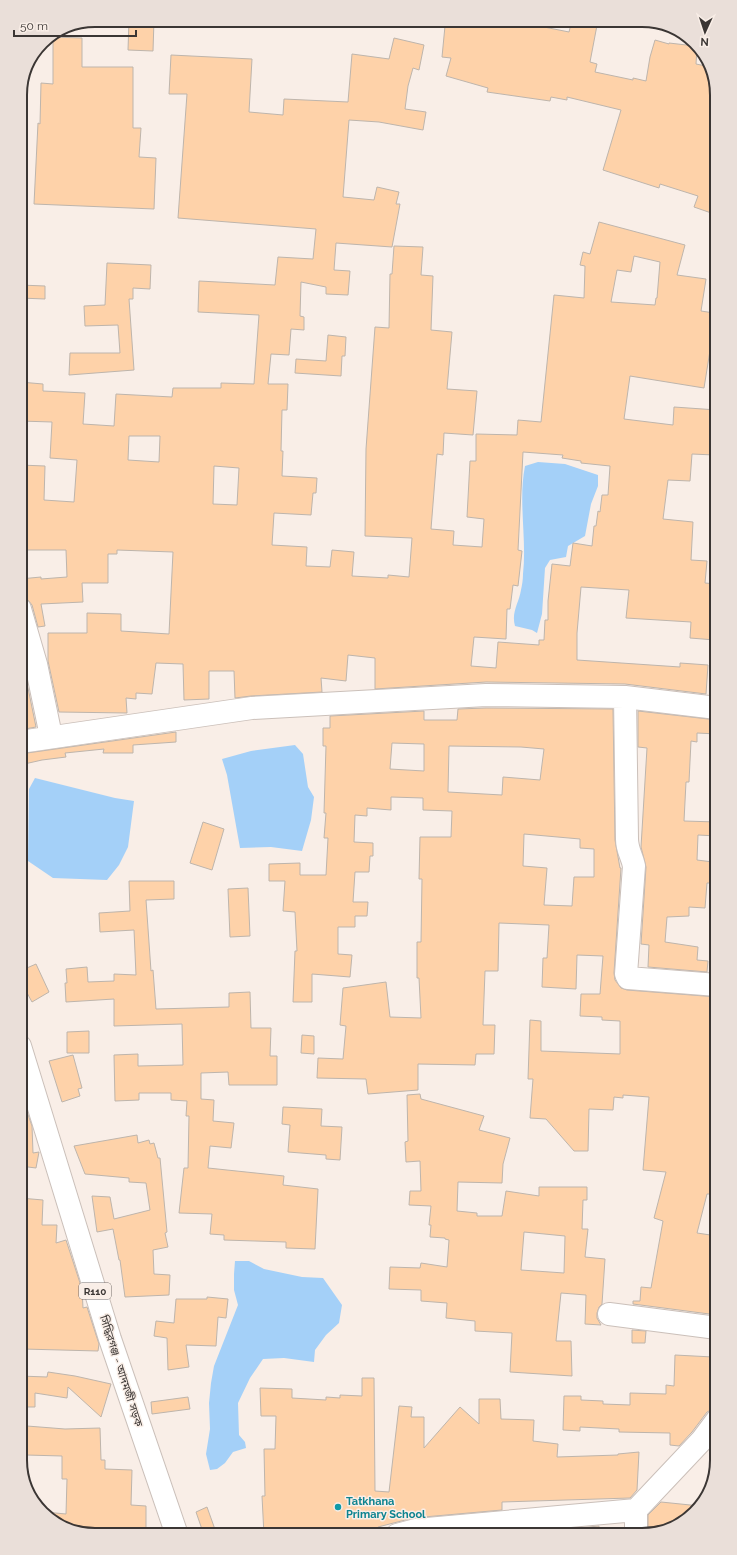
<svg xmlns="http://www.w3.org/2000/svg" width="737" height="1555" font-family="Raleway,'Noto Sans Bengali',sans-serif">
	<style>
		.water { fill: #a4d0f8 }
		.building { fill: #fed2a9; stroke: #beb5ac; fill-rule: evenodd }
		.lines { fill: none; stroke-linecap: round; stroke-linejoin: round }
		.minor-casing { stroke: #cbc0ba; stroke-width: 24 }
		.major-casing { stroke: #cbc0ba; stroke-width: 24 }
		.minor { stroke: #fff; stroke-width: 22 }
		.major { stroke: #fff; stroke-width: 22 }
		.culture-dot { fill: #0f9aa8; stroke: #f9eee7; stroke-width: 1.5 }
		.labels { text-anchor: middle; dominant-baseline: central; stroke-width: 3; stroke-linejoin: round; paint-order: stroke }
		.shield { fill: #f9eee7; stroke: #746d6a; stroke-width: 1 }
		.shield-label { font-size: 10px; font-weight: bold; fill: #3b3634 }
		.street-label { font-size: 11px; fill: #3b3634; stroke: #f9eee7 }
		.culture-label { font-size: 11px; font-weight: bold; fill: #0d838f; stroke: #f9eee7; text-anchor: start }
		.rim { fill: none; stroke: #3b3634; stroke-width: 2 }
	</style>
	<rect width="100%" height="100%" fill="#f9eee7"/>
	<path class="water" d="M538,462L565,464L598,475V486L591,504L585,536L568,546L566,557L550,560L545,568L542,614L537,633L532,630L515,626C511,612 519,603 521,590C522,585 523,580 523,574C527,539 518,501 525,466Z
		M295,745L303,754L308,787L314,797L311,820L302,851L271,847L240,848L227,775L222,759L251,751Z
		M35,778L115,798L134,801L128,847L119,865L107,880L53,878L28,861L29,789Z
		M235,1261H249L264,1269L302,1277L323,1278L342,1305L339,1323L326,1335L315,1350L314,1362L284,1358L263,1359L250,1378L238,1403L239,1435L245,1442L246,1448L233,1452L225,1463L217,1469L210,1470L206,1454L210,1429L209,1403L211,1383L214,1366L238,1305L234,1290V1274Z"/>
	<path class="building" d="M129,20H154L153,51L128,50Z
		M462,20H509L569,32L572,20H598L590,62L597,64L595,72L633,80V78L646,81L650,57L655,40L669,44V43L695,46L697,48L696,64L711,67L717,95V215L694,207L698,196L660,184L659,188L603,170L621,110L567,97V100L551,97L550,101L487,92L488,88L446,76L451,58L442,57L445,26L461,27Z
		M53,37L82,38V67H133V128H141L139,157L156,158L154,209L34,204L38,123L40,124L41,83L53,84Z
		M394,38L424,45L419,70L413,68L408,86L405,109L426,112L423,130L379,122L349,120L343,197L374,200L377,187L399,192L396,204H400L392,247L336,243L334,270L350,271L348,295L326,294V287L301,282L300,316L304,317V330L291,329L289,355L271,354L268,384H288L287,410H282L281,451H283L282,476L317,478L316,493H313L311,515L274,513L272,545L307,547L306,566L330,567L332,550L354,552L352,576L388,578V575L409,577L412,538L365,536L366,449L375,327L389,328L390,274H392L394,246L423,247L421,275L433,276L431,330L452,332L447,389L477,391L473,435L444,433L443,455L437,454L431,529L454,531L453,545L482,547L484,519L467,517L470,461H476V434L517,435L518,420L541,422L554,295L584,298L585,266L580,265L583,252L590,254L599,222L685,245L677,275L706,279L701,311L714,313L711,338H712L704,388L630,376L624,419L673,425L674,407L717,410L714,455L692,454L690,481L668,480L663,519L693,522L691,560L707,561L705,583L717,584V610L715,640L690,638L691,622L626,618L629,590L581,587L577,633V660L680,667V663L708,665L706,694L625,684L486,682L375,689V658L348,655L346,681L321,678L322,692L251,696L235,698L234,671H209V699L184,700L183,664L156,663L152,694L136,693V699L126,698L127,713L59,712L48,661V633H87V613L121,614V631L169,634L173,552L117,550V554H108V583H82L83,602L41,604L45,626L38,627L32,605L28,600L21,597L20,579L41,577V579L67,577L66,550H21L22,512H20V465L45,466L44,500L74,502L77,460L50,458L52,422L20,421V382L43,384V391L85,393L83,424L114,426L116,394L172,397L173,388H221V383L254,384L259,315L198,312L199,281L275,285L278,257L313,259L316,229L178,218L187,94H169L171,55L252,59L249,112L283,115L284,99L348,102L352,54L389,59ZM634,256L660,262L657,298H656L655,305L611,302L617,270L631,272ZM129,436H160L159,462L128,460ZM523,452L563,455L562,458L581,461V463L610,466L608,495H602L600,512L598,511L596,526H594L592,546L573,543L570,566L552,564L548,601V620H545L544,640H539V645L498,642L496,668L471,666L474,637L506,639L507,609H510L513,585L518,586L522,551L518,550ZM214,466L239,468L237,505L213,504Z
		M107,263L151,265L150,289L133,288V299H129L134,370L69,375L70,353H120L118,325L85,326L84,306L105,305Z
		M20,285L45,286V299L20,298Z
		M328,335L346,337L345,356H342L341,376L295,373L296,359L326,361Z
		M20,670L28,688L36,727L25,729L24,724L20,725Z
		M486,708L613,709L615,840L620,868H621L614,973L615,980L621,988L627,990L717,997V1028L715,1043H717V1155L711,1194H707L697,1233L717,1236V1315L633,1304V1301H640L641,1287L651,1288L663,1221L654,1218L666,1172L643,1170L649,1097L623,1095V1098L614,1097L613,1110L589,1109L588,1151H574L546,1119L530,1118L533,1079H528L530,1020L541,1021V1051L620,1054V1021L602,1020V1017L580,1016L581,994H600L603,956L577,955L576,989L542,987L543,958H547L549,925L499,923L498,971H485L483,1025H495L494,1054H476L475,1065L418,1064V1090L368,1094L366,1079L317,1078L318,1058L343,1059L346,1026L340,1025L343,988L386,982L390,1017L421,1018L419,978H417V942H421L422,879H419L420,837H451L452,811L423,810V798L391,797V810L367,808V816L355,815L354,842L373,843V856H370L369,872H355L353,902H368L367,916H355V927H338V954L352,955L350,977L312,974V1002H293L295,951H297L295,912L283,911L285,881H269V864L300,863V875H326L328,838H324L326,813H324L326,746H323V728H330V716L424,711V720H457L458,709ZM392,743L424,744V771L390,769ZM449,746L521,747L544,749L540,780L503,777L502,795L448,792ZM524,834L580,839V848L594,849V877H574L572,906L544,905L547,868L523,866Z
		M638,711L717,720V734L697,733V742L691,741L689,782H686L684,821L717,822V836L698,835L697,860L713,862L711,883H707L705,908L689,907V916L667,917L665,942L698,947L697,960L708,961L707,972L648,967L649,945L641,944L646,867L641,847L647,748L638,747Z
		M176,732V742L133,745V753H103L104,749L65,753L66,757L42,760L20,765V754Z
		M203,822L224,829L212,870L190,863Z
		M129,881H174V899L146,900L151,971L153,970L156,1009L229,1007V993L250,992L251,1028H271L270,1056H277V1085H229L228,1072L201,1073V1099L214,1100L213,1121L234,1123L231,1148L210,1146L208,1168L284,1176L283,1185L318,1189L315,1249L286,1248V1242L224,1240V1235L210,1234L212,1214L179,1213L184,1168H188L189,1116H186L187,1101L171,1100V1093H139V1100L115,1101L114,1055L138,1054V1066L183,1065L182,1024L114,1026V999L66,1002L65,983H67L66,969L87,967L88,982L114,981V974L136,975L134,930L100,932L99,913L130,911Z
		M248,888L250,936L230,937L228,889Z
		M36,964L49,992L32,1002L20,980V971Z
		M89,1031V1053H67V1032Z
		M302,1035L314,1036V1054L301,1053Z
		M73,1055L82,1088L78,1089L80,1096L62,1102L49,1061Z
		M420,1094L421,1099L484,1116L479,1130L510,1138L503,1164L502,1183L458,1182L457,1211L477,1213V1216H502L506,1191L539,1196V1187H587V1200H583L582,1229H588L585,1257L605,1259L602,1304L599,1307L597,1313V1318L601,1325L585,1324L586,1295L561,1293L556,1341H571L572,1376L510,1372L512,1333L475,1331V1321L446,1318L447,1303L421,1301V1290L389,1289L390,1267L420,1268L421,1263L447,1267L449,1240L445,1239V1238L430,1237L431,1225H429L431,1206L409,1205L410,1191H421L420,1161L406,1162L405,1142L408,1141L407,1095ZM524,1232L565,1236L564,1273L521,1270Z
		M25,1106L32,1126L33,1153L39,1152L36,1168L20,1166V1107Z
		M283,1107L322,1109L321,1126L342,1127L340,1160L326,1159V1155L288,1152L290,1125L282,1124Z
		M137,1135L138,1143L149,1140L150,1144L154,1143L158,1158H160L167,1232L165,1233L168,1247L153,1250L154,1274L170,1275L169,1295L125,1297L120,1260H119L113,1229L97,1232L92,1196L110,1197L114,1219L150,1210L146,1183L129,1182V1178L85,1174L74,1146Z
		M20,1198L43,1200L42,1225H57L56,1243L66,1240L82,1289L83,1308L87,1307L99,1344L98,1351L23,1349L24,1321H20Z
		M207,1297L228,1299L226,1318L218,1317L216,1346L186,1345L189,1367L168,1370L167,1338L154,1336L156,1321L174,1323L176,1299H207Z
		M632,1330L646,1331L645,1343H632Z
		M675,1355L713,1357L712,1371L717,1374V1407L707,1412L692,1432L679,1446L670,1445V1433L619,1432V1429L580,1427V1431L563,1430L564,1396H581V1400L603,1401V1404L630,1405V1393L666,1394V1385L674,1386Z
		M48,1372L75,1376L111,1384L101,1417L68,1387L67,1398L35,1393V1407H20V1376L47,1377Z
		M362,1378H374L375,1491L389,1492L399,1406L412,1407L411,1417H424V1448L460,1407L479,1424V1399H500L501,1419L534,1420L533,1441L558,1444L557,1457L618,1455V1454L639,1452L637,1490L630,1498L502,1502V1510L413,1518L378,1527L379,1534L373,1535H264L262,1496H265L264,1449H275L276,1416H261L260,1388L292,1389V1398L326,1400V1397L340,1398V1395L362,1396Z
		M188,1397L190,1409L152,1414L151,1402Z
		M27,1426L65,1429L100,1428L101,1460H105V1469L132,1470L131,1505L146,1506V1528L72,1529L53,1522L45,1512L66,1514L67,1479H62V1456L26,1455Z
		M661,1502L700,1506L671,1529L648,1527V1515Z
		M207,1507L217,1535H204L196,1512Z
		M599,1526V1535H548V1531Z"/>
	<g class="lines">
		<defs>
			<path id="minor" d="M20,609L36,664L51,736
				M625,697L627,839C627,850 632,856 634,866L626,974L628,978L717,985
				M20,742L252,708L486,695L625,697L717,708
				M609,1314L717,1328
				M397,1535L416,1530L636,1510L702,1440L717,1420
				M636,1535V1510"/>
			<path id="major" d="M20,1046L110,1339L177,1535"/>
		</defs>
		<use href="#minor" class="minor-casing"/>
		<use href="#major" class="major-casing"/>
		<use href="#minor" class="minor"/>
		<use href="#major" class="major"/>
	</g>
	<circle class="culture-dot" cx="338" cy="1507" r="4"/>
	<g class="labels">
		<rect class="shield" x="79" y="1283" width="32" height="16" rx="3"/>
		<g class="shield-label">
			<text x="95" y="1291">R110</text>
		</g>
		<g class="street-label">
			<text transform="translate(121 1371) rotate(72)">সিদ্ধিরগঞ্জ - আদমজী সড়ক</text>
		</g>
		<g class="culture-label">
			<text x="346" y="1501">Tatkhana<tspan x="346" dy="13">Primary School</tspan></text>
		</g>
	</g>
	<path d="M0 0H737V1555H0ZM95 27H642A68 68 0 0 1 710 95V1460A68 68 0 0 1 642 1528H95A68 68 0 0 1 27 1460V95A68 68 0 0 1 95 27Z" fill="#eadfd9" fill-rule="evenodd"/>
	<path class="rim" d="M95 27H642A68 68 0 0 1 710 95V1460A68 68 0 0 1 642 1528H95A68 68 0 0 1 27 1460V95A68 68 0 0 1 95 27Z"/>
	<g transform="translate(705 32) rotate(183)" stroke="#f9eee7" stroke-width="3" paint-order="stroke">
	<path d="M0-3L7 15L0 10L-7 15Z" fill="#3b3634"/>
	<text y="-6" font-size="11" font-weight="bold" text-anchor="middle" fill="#3b3634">N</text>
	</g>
	<path d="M14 30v6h122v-6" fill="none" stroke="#3b3634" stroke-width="2"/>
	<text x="20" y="30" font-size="12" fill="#3b3634" stroke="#f9eee7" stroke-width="3" paint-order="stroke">50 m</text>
</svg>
